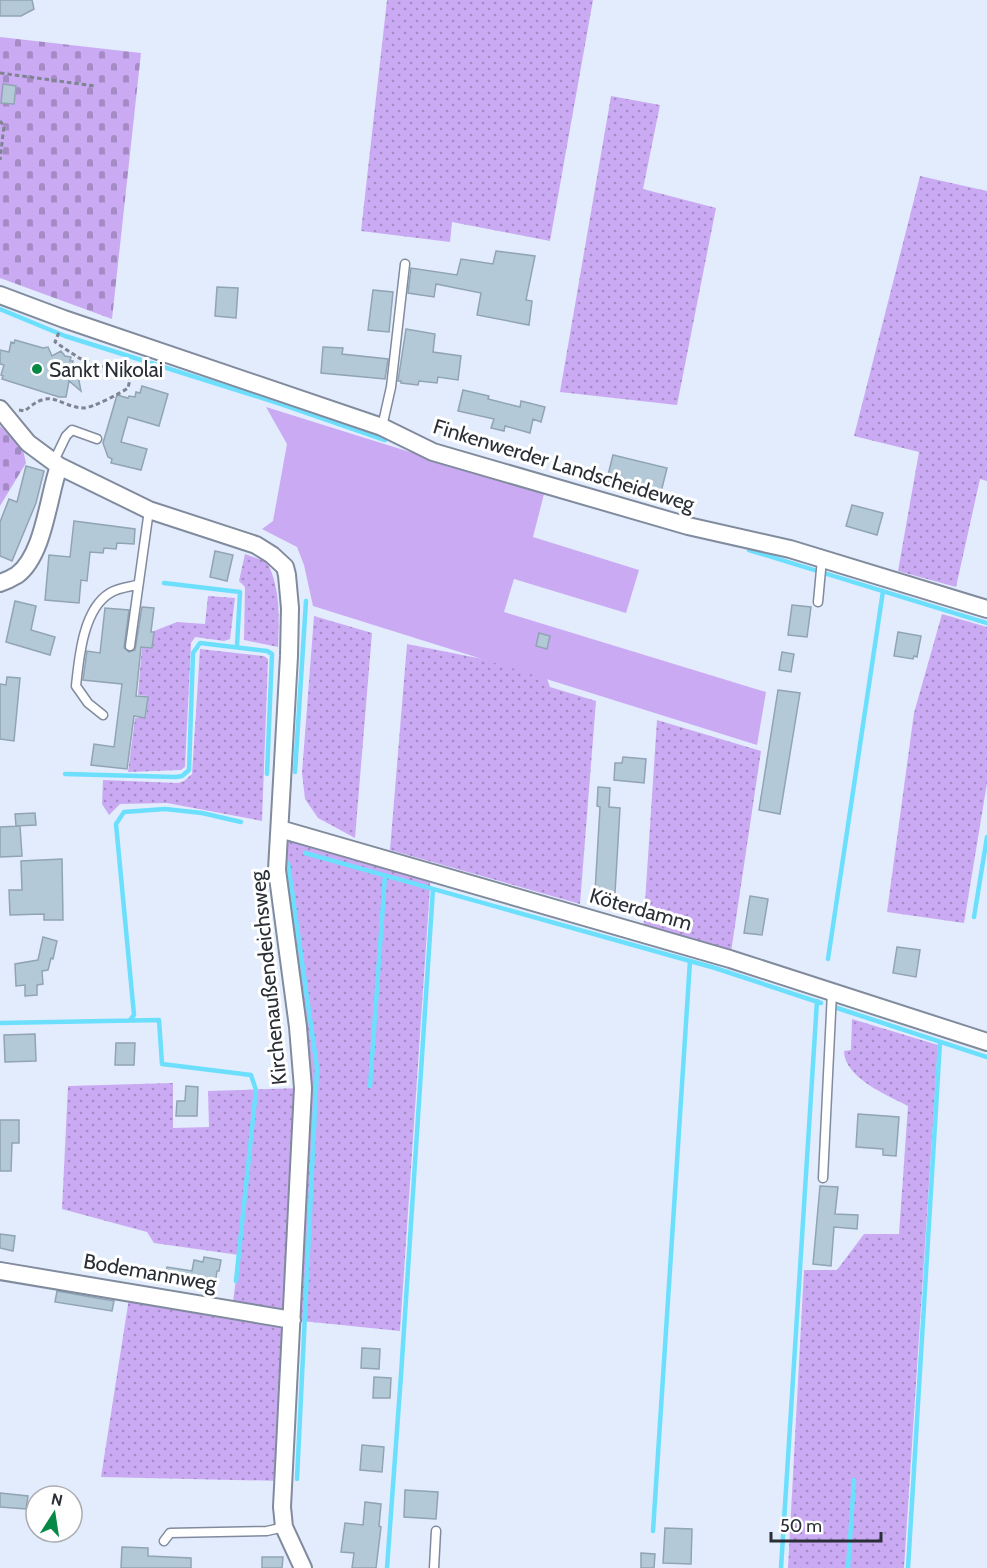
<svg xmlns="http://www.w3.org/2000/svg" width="987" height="1568" font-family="Cabin,sans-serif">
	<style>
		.grass { fill: url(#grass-dots) }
		.cemetery { fill: url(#cemetery-stones) }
		.garden { fill: #cbaaf4 }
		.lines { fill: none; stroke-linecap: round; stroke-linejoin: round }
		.stream { stroke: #6cdffd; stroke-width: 4.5 }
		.building { fill: #b4c9d8; stroke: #90a4b3; stroke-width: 1.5 }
		.service-casing { stroke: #808b9d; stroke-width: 11 }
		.minor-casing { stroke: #808b9d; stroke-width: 20 }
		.path { stroke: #7e8591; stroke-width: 3; stroke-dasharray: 4.5 3; stroke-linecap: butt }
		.service { stroke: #fff; stroke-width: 8 }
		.minor { stroke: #fff; stroke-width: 16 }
		.poi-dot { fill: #058945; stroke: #fff; stroke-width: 2 }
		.labels { text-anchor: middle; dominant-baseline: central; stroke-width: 6; stroke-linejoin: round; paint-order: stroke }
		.poi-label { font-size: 21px; fill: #2a2f36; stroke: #fff; text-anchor: start }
		.street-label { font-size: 21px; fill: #2a2f36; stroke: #fff }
	</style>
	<defs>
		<pattern id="grass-dots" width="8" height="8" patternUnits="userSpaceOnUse" patternTransform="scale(1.5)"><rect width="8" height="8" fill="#cbaaf4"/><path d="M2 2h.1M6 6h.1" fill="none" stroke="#a58bc6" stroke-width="1.8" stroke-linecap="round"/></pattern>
		<pattern id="cemetery-stones" width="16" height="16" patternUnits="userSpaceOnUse" patternTransform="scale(1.5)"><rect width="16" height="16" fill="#cbaaf4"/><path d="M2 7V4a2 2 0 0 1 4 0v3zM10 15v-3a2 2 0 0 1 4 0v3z" fill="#a58bc6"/></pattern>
	</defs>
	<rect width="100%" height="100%" fill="#e2ecfd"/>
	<path class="grass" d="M387,0H593L550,241L452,222L450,242L361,231Z
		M611,96L660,105L643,189L716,208L677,405L560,392Z
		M920,176L987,191V481L980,479L956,587L898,571L919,452L854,436Z
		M245,554L267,562C281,589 279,618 278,647L244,640L245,587L239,581Z
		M208,596L235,598L230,639L224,641L195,637L191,643L185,767L181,770L128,772L135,718H146L148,696L138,695L142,647L152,648L154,631L177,622L205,624Z
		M942,614L987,627V783L964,923L887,912L914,713Z
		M314,616L372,633L355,838L318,818L305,799L302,773Z
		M407,644L488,660L546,676L550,687L596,701L580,904L390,850Z
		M200,649L264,656L268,659L262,821L167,803L120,804L109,815L102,804L103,780L178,783L184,781L192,774Z
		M657,720L761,751L730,959L643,933Z
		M280,829L431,872L400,1331L292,1320L284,1481L101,1477L130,1292L232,1310L239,1255L154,1243L147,1232L62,1209L68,1086L173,1083V1128L209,1127L208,1091L303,1088Z
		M852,1019L938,1045L904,1568H788L804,1270H837L864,1234H899L908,1106C889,1096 844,1078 844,1051L851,1050Z"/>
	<path class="cemetery" d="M0,37L141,53L112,319L0,278Z
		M0,426L22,445L26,463L0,506Z"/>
	<path class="garden" d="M266,407L544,494L533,537L639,570L626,613L514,579L504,612L766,692L757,745L313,606L304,565L297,547L262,529L273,521L287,444Z"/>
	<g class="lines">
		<path class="stream" d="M0,309L65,336L281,404L385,440
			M749,550L987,623
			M164,583L240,592L237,646
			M295,772L306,601
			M65,774L176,777L182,776L189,770L193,653L200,643L267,651L272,654L267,774
			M305,853L715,968L821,1003
			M288,863L317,1068L297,1479
			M974,917L987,837
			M828,959L883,591
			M837,1008L987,1057
			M130,1020L134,1015L116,824L124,812L165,809L202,813L241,822
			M0,1023L159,1020L162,1064L251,1075L256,1090L236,1281
			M370,1086L385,876
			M653,1531L690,961
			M387,1568L401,1375L433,889
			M781,1568L817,1001
			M848,1568L854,1480
			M908,1568L940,1042"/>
	</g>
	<path class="building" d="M0,0H32L34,9L21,16H0Z
		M3,84L16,86L14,104L1,103Z
		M496,251L535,256L526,300L532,301L529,325L477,315L481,293L436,284L434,297L408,293L411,268L457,275L461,259L493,264Z
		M217,287L238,288L236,318L215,316Z
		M373,290L393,292L389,332L368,330Z
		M406,329L435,334L433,352L461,356L458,380L438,377L437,383L419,381L418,385L401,383V381H398Z
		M15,340L43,348L48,347L52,356L61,351L65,356L71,357L70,361H73L72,365L77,370L81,391L69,381L66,397H59L2,379L3,376L1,375L4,365L0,364V350L9,352L11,342L14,343Z
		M323,347L343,348L342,354L388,359L385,379L321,373Z
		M142,386L168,394L159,426L128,417L121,442L147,449L141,470L111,463L112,459L108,457L103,443L117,395L128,398L129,396L135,397L136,392L140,393Z
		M463,390L489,396L488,399L520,407L521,401L545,407L541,422L533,419L530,433L505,426L504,431L491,428L494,419L458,411Z
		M613,455L667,468L659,500L605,487Z
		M26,466L44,471L36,503L12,561L0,556V522L9,499L17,502Z
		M852,505L883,513L877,535L846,526Z
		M74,521L135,529L134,544L117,543L116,549L104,548L103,553L90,552L87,581L81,580L79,603L45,600L49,555L70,557Z
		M215,551L233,555L227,581L210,577Z
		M15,601L36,606L31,630L55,637L50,655L6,642Z
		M792,605L811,607L807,637L788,635Z
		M142,607L154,608L151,632H154L152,648L141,647L136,696L148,697L145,718L134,716L127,769L91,765L94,744L114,747L122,684L83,680L87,651L100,653L105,608L129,610L124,648L129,652L135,650Z
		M898,632L921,636L917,657L914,656L913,659L894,656Z
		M539,633L550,636L547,649L536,646Z
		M782,652L794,654L791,672L779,670Z
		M7,677L20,678L14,741L0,739V684L6,685Z
		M778,690L800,693L780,814L759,810Z
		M623,757L646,759L644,783L614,780L615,763H622Z
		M598,787L610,788L609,807L620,808L615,893L595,892L600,807L597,806Z
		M35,813L36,825L16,826L15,814Z
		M20,826L22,856L0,857V827Z
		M62,859L63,920H44V914L10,915L9,890H22L21,861Z
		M750,896L768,899L762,935L744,933Z
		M43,937L57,941L53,959L51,958L48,970L42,971L43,984L37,985V995L25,996V985L16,986L15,964L38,960Z
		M897,947L920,950L916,977L893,973Z
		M35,1034L36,1061L5,1062L4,1035Z
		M116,1043H135L134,1065H115Z
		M186,1086L198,1087L197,1116H176L177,1101H185Z
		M858,1114L899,1117L896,1156L883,1155V1149L856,1147Z
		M0,1120H19V1143H12L11,1171H0Z
		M820,1186L838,1187L835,1214L858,1215L857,1229L834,1227L831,1266L813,1264Z
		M0,1234L15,1236L13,1251L0,1248Z
		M204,1257L221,1260L219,1271H217L216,1278L210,1277L209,1284L183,1280V1282L165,1277L167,1267L192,1271L194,1260L203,1262Z
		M57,1291L114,1301L112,1311L55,1302Z
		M362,1348L380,1349L379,1369L361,1368Z
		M374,1377L391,1378L390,1398H373Z
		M362,1445L384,1447L382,1472L360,1470Z
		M405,1490L438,1492L436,1519L404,1517Z
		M0,1493L28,1496L26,1509L0,1507Z
		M365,1502L381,1504L379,1526L381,1527L376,1568H352L354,1553L341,1552L345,1523L363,1525Z
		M665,1528L692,1529L691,1564L663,1563Z
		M122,1547L148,1548V1556L191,1558V1568H121Z
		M641,1553L655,1554L654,1568H641Z
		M262,1557H283L282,1568H262Z"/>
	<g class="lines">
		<defs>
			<path id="service" d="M382,427L391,387L405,264
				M53,463L66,436L72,430L97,439
				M818,602L822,559
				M130,646L149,510
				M103,715L88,703L76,686C79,658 83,609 110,593C118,588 129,587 137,585
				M823,1178L832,992
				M164,1541L170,1533L267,1531L284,1527
				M434,1568L436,1531"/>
			<path id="minor" d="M0,295L64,319L382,427L433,452L688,526L790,549L987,609
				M0,409L28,443L59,466L149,510L256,545L272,555L285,567L287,575L290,608L289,656L277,870L298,1027L303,1088L282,1507L284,1527L303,1568
				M0,583C6,581 12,578 17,575C44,555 48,497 59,466
				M280,829L730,959L987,1042
				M0,1271L292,1320"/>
		</defs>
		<use href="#service" class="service-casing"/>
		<use href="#minor" class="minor-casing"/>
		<path class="path" d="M0,73L95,86
			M0,121L4,126L0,160
			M19,410L25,411C52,386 58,407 84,408C92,408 121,393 128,388L130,379L122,374L79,358L55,342L59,332"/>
		<use href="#service" class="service"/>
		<use href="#minor" class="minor"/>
	</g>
	<circle class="poi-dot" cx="37" cy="369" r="6"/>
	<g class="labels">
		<g class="poi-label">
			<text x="49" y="369">Sankt Nikolai</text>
		</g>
		<g class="street-label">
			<text transform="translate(564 465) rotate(17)">Finkenwerder Landscheideweg</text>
			<text transform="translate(641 909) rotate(16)">Köterdamm</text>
			<text transform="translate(268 978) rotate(-96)">Kirchenaußendeichsweg</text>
			<text transform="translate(150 1272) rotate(10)">Bodemannweg</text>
		</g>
	</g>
	<g transform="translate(54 1514) rotate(12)"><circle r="28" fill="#ffffff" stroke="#aaacaf" stroke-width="1.5"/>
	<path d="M0-4.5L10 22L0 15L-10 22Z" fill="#058945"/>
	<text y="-9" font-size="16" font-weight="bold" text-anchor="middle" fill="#2a2f36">N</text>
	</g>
	<path d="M771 1532v9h110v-9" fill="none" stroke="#2a2f36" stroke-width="3"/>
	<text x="780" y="1532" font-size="18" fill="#2a2f36" stroke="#ffffff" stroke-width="4.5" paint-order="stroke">50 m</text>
</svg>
